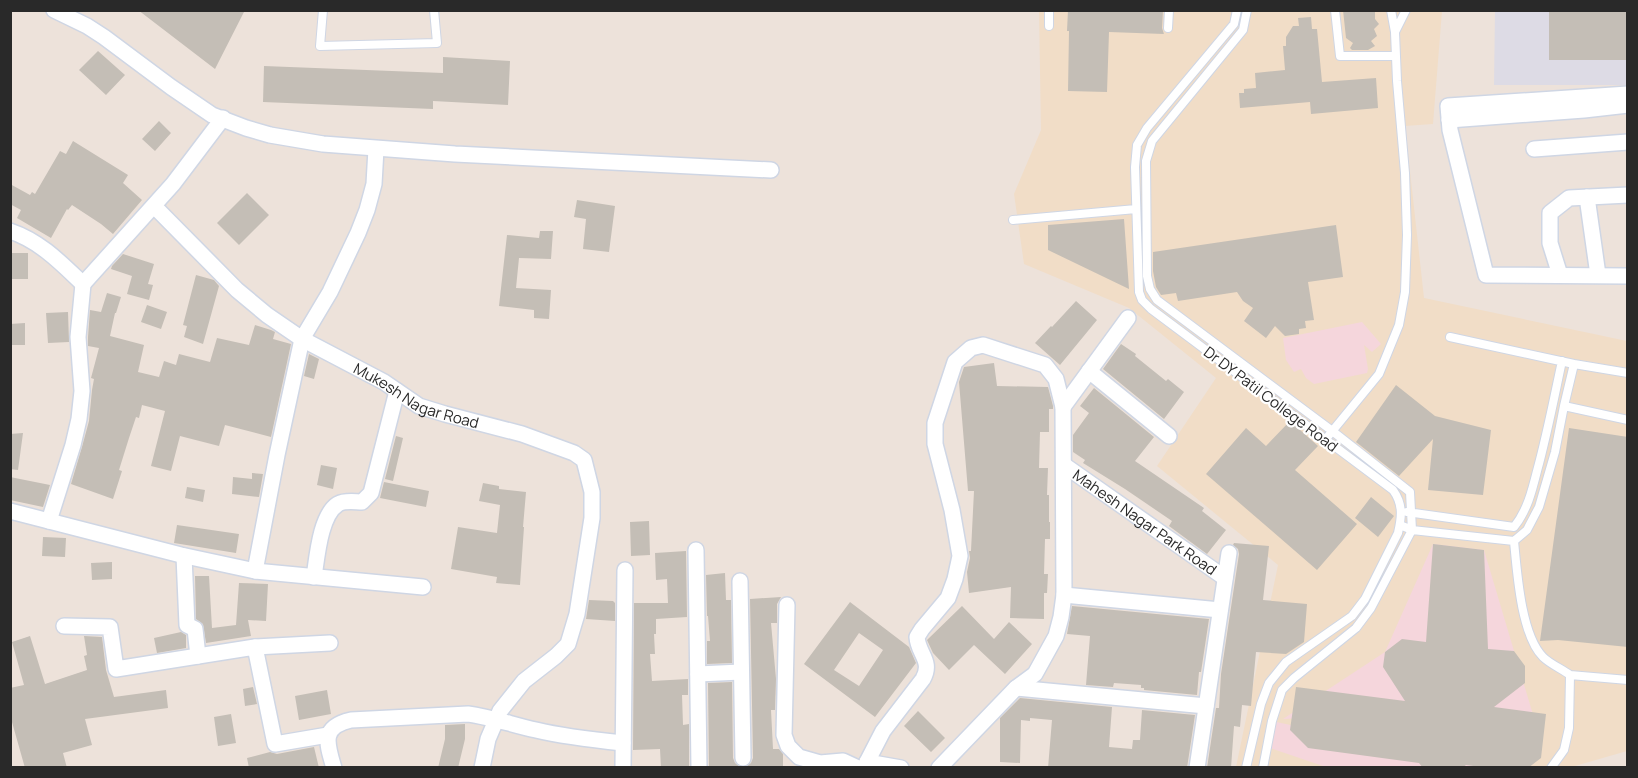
<svg xmlns="http://www.w3.org/2000/svg" width="1638" height="778" font-family="Manrope,sans-serif">
	<style>
		.industrial { fill: #dddbe5 }
		.education { fill: #f1ddc7 }
		.medical { fill: #f5d6dc }
		.building { fill: #c4beb6; fill-rule: evenodd }
		.lines { fill: none; stroke-linecap: round; stroke-linejoin: round }
		.lane-casing { stroke: #cfd6e4; stroke-width: 10 }
		.street-casing { stroke: #cfd6e4; stroke-width: 18 }
		.lane { stroke: #fff; stroke-width: 8 }
		.street { stroke: #fff; stroke-width: 15 }
		.labels { text-anchor: middle; dominant-baseline: central; stroke-width: 4.5; stroke-linejoin: round; paint-order: stroke }
		.street-label { font-size: 15px; fill: #292929; stroke: #fff }
	</style>
	<rect width="100%" height="100%" fill="#ede2da"/>
	<path class="industrial" d="M1495,11H1627V85H1494Z"/>
	<path class="education" d="M1039,11H1442L1433,124L1405,126L1424,298L1627,341V751L1568,768L1236,767L1278,565L1157,466L1216,378L1129,308L1024,264L1014,194L1041,130Z"/>
	<path class="medical" d="M1362,322L1381,344L1372,352L1364,345L1368,369L1367,373L1314,384L1306,378L1301,369L1294,372L1286,360L1283,338Z
		M1433,544L1484,550L1542,745L1525,767H1326L1267,747L1272,721L1447,759L1431,712L1283,719L1385,652Z"/>
	<path class="building" d="M138,10H245L215,69Z
		M1068,10H1163L1162,28L1164,34L1109,32L1107,92L1068,91L1069,31H1067Z
		M1343,10H1375V19L1379,24L1374,29L1377,36L1371,41L1375,46L1368,50H1352L1350,48L1353,43L1346,38Z
		M1549,10H1628V60H1549Z
		M1311,17L1312,29H1317L1322,82L1376,78L1378,108L1311,114L1310,102L1240,108L1239,93H1244V89L1256,88L1255,73L1285,70L1283,46H1286V37L1293,26H1299L1298,18Z
		M98,51L125,75L106,95L79,70Z
		M443,57L510,61L508,105L433,101V109L263,102L264,66L443,73Z
		M159,121L171,133L155,151L142,139Z
		M73,141L128,175L123,183L142,200L113,234L101,224L72,205L68,210L67,209L51,238L17,218L21,210L10,204V184L30,195L32,192L35,194L60,151L66,154Z
		M247,193L269,215L239,245L217,223Z
		M577,200L615,206L609,252L583,249L586,219L574,217Z
		M1124,219L1129,289L1048,250V225Z
		M1336,225L1343,277L1308,282L1314,320L1305,321L1306,328L1299,329V334L1285,336L1275,326L1266,338L1244,321L1253,308L1243,301L1237,292L1178,301L1176,293L1161,295L1156,287L1153,271V252Z
		M540,231H553L551,259L519,258L516,288L551,290L549,319L534,318V310L499,306L507,235L539,238Z
		M10,253H28V279H10Z
		M123,254L154,264L148,284L153,285L149,300L127,294L132,276L111,269L112,266Z
		M196,275L214,280L219,286L203,344L184,337L187,326L183,325Z
		M107,293L121,297L116,313H115L110,336L144,345L138,372L159,377L164,361L176,365L179,354L210,362L217,338L249,345L255,325L271,330L275,332L273,339L291,344L271,437L225,425L219,446L180,436L171,471L151,466L165,411L142,405L139,418L136,417L129,438L119,470L122,471L113,499L71,484L82,447L89,421L92,390L94,379L91,378L99,348L88,346V337L90,310L101,312Z
		M1076,301L1097,320L1060,365L1035,343L1051,326L1052,327Z
		M147,305L167,312L161,329L141,322Z
		M68,312L69,342L48,343L46,313Z
		M25,323V345H10V324Z
		M1121,344L1136,354L1135,356L1166,381L1168,379L1184,392L1164,419L1103,369Z
		M309,354L319,359L314,379L304,376Z
		M994,363L997,386L1048,387L1053,406V409H1049V432H1040L1039,468H1048L1047,495H1049V522H1050V539H1045L1044,574H1048L1047,593H1044V619L1010,618L1011,587L969,593L967,572L970,558L969,551H971L974,491H968L959,382L964,367Z
		M1396,385L1435,416L1491,430L1483,495L1428,490L1433,439L1399,476L1356,442Z
		M1094,388L1154,437L1135,461L1204,508L1202,511L1226,530L1207,554L1169,526L1172,521L1125,489L1083,463L1085,460L1073,452V435L1089,413L1080,406Z
		M1290,421L1318,446L1295,470L1357,524L1317,570L1206,474L1246,428L1266,446Z
		M1569,428L1628,437V647L1558,640L1540,641Z
		M23,433L18,470L10,469V434Z
		M396,436L403,438L393,481L385,479Z
		M321,465L337,468L333,489L317,485Z
		M252,473L263,474L259,497L232,494L233,477L252,479Z
		M10,477L50,485L43,507L10,500Z
		M384,482L429,491L426,507L380,498Z
		M483,483L499,486V489L526,492L523,527H524L520,585L496,583L497,577L451,569L458,527L497,533L500,505L479,501Z
		M187,487L205,490L203,502L185,498Z
		M1371,497L1394,516L1378,537L1355,518Z
		M649,521L650,555L631,556L630,522Z
		M177,525L239,534L236,553L174,543Z
		M43,537L66,538L65,557L42,556Z
		M1234,543L1269,546L1263,600L1307,604L1304,642L1286,654L1256,652L1251,706L1242,705L1240,727L1234,726L1231,768H1207L1216,708H1219L1221,674L1239,554L1238,549L1233,545Z
		M1433,544L1484,550L1488,649L1514,651L1525,666V683L1494,707L1546,714L1541,758L1528,768H1488L1466,765L1462,768H1423L1419,763L1308,748L1290,730L1296,687L1405,701L1383,667L1385,652L1402,639L1426,642Z
		M686,551L687,617L656,619V634H654L655,654H650L652,681L688,679V695H682L683,725L689,724V768H661L660,749L633,750L634,603H668L667,579L656,580L655,553Z
		M112,562V579L92,580L91,563Z
		M725,573L726,600H731L732,663L707,664V641H710L708,616H707L706,575Z
		M195,576H209L212,628L236,625L239,583L268,584L266,621L248,620L251,636L206,643L203,624L196,619Z
		M781,597L777,604V623H771L776,679L775,710H771L773,749H779L783,754V768H744L751,763L753,758L750,599Z
		M589,600L613,601L615,603V621L586,619Z
		M850,602L909,647L916,663L875,717L804,664ZM859,633L883,650L859,686L834,670Z
		M962,606L994,639L1009,622L1032,644L1005,674L974,645L949,670L933,653L927,640Z
		M1072,606L1209,619L1201,672H1199L1197,695L1144,690V688H1141V685L1114,683L1113,687L1086,685L1090,636L1067,634Z
		M181,632L186,635V648L157,653L154,638Z
		M30,636L45,684L87,670L84,656L87,655L84,636L102,637L106,670L114,697L166,690L168,708L85,719L92,745L63,753L67,768H25L10,715V688L24,685L12,642Z
		M732,682L733,758L735,763L742,768H709L708,683Z
		M253,687L257,704L245,706L243,689Z
		M327,690L331,714L299,720L295,696Z
		M1020,698L1112,707L1109,747L1132,749L1133,740H1140L1142,710L1195,715L1187,768H1048L1052,720L1030,718V721L1021,720L1020,763L1000,762V718Z
		M918,711L945,738L931,752L904,726Z
		M231,714L236,743L218,746L214,717Z
		M465,724V739L458,768H438L445,739V725Z
		M314,747L319,768H249L247,758L270,752L277,754Z"/>
	<g class="lines">
		<defs>
			<path id="lane" d="M323,10L320,46L437,43L434,10
				M1237,10L1234,24L1147,128L1137,145L1135,167L1139,292L1142,300L1151,309L1393,490C1403,504 1402,516 1398,533L1365,599L1352,616L1286,662L1269,683L1261,704L1246,768
				M1247,10L1243,30L1152,141L1146,161L1147,276L1150,289L1157,300L1331,430L1410,492L1412,530L1371,608L1356,628L1294,678L1282,690L1272,721L1263,768
				M1335,10L1340,56H1396
				M1391,10L1395,32
				M1049,26V10
				M1168,28L1169,10
				M1013,220L1136,209
				M1450,337L1574,364L1628,373
				M1564,406L1628,420
				M1325,440L1379,374L1399,325L1405,292L1407,235L1405,173L1397,81L1395,32L1406,10
				M1407,512L1514,527C1527,511 1532,491 1537,471C1547,435 1554,398 1562,361
				M1400,525L1412,530L1514,541L1527,530L1539,507L1555,452L1564,406L1574,364
				M1514,541C1517,572 1521,635 1543,657C1550,664 1562,669 1570,675L1569,728L1564,750L1551,768
				M1570,675L1628,680"/>
			<g id="street">
				<path d="M54,10L87,26L104,37L171,87L212,115L246,128L270,135L323,144L455,154L771,170"/>
				<path d="M1628,94L1448,106L1450,130L1486,275L1628,276"/>
				<path d="M1449,120L1584,110L1628,105"/>
				<path d="M1534,149L1628,142"/>
				<path d="M1587,197L1598,275"/>
				<path id="s1" d="M154,206L237,290L267,315L302,339L384,382L419,406L445,414L522,434L574,453L584,460L592,492V518L577,614L568,644L556,656L524,681L500,711L488,739L482,768"/>
				<path d="M10,231C40,241 61,263 83,284"/>
				<path d="M1560,275L1550,243V213L1569,198L1628,195"/>
				<path d="M83,284L173,184L223,118"/>
				<path d="M1089,371L1169,436"/>
				<path d="M1063,407L1128,318"/>
				<path id="s2" d="M1064,465L1225,578"/>
				<path d="M10,511L181,555L255,571L423,587"/>
				<path d="M49,521L73,445L79,419L82,391L78,337L83,284"/>
				<path d="M696,550L699,768"/>
				<path d="M184,556L187,625L195,629L198,656"/>
				<path d="M255,571L277,455L302,339L330,292L358,233L367,210L374,184L376,149"/>
				<path d="M314,577C317,558 320,515 338,504C345,500 355,502 362,502L371,493L397,391"/>
				<path d="M740,581L743,758"/>
				<path d="M1064,595L1220,610"/>
				<path d="M787,605L784,735L788,746L799,757L820,763L843,761L858,768"/>
				<path d="M64,626L110,627L116,669L255,647L275,744L328,735"/>
				<path d="M255,647L330,643"/>
				<path d="M698,674L741,672"/>
				<path d="M1016,688L1206,706"/>
				<path d="M867,762L901,768"/>
				<path d="M334,768C327,744 320,727 351,720L468,714C491,717 513,725 536,730C565,737 594,740 623,743"/>
				<path d="M623,768L625,570"/>
				<path d="M866,768L867,762L883,731L923,679C933,661 918,654 917,637L922,629L948,598L955,579L960,556L952,510L935,444V423L955,362L971,348L983,345L1045,365L1056,379L1063,407L1064,595L1061,617L1056,636L1035,674L1016,688L939,768"/>
				<path d="M1197,768L1229,553"/>
			</g>
		</defs>
		<use href="#lane" class="lane-casing"/>
		<use href="#street" class="street-casing"/>
		<use href="#lane" class="lane"/>
		<use href="#street" class="street"/>
	</g>
	<g class="labels">
		<g class="street-label">
			<text stroke="none"><textPath href="#s1" startOffset="328">Mukesh Nagar Road</textPath></text>
			<text transform="translate(1271 399) rotate(37)">Dr DY Patil College Road</text>
			<text stroke="none"><textPath href="#s2" startOffset="99">Mahesh Nagar Park Road</textPath></text>
		</g>
	</g>
	<rect width="1638" height="778" fill="none" stroke="#292929" stroke-width="24"/>
</svg>
